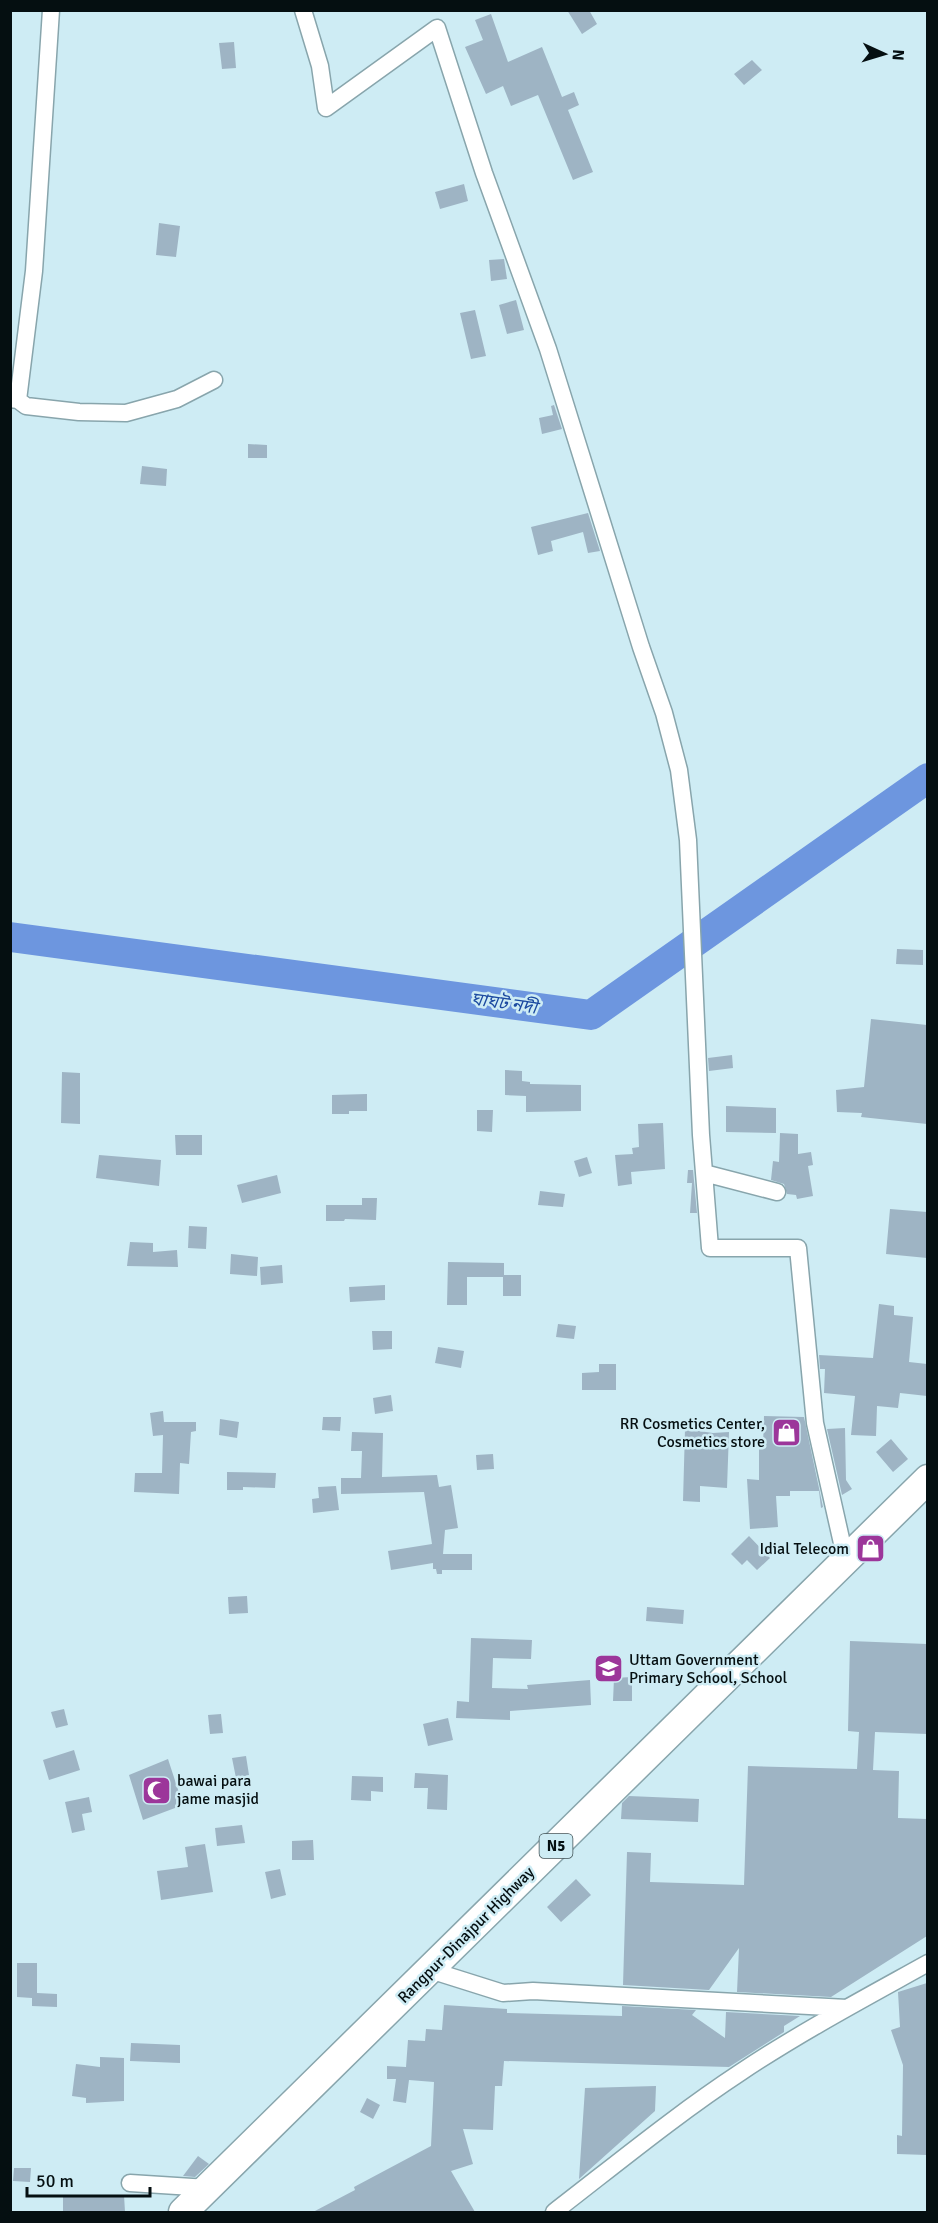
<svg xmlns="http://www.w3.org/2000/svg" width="938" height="2223" font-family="Signika,'Noto Sans Bengali',sans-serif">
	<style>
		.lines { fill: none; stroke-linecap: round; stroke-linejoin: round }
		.river { stroke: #6d96df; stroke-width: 30 }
		.building { fill: #9eb4c4 }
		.minor-casing { stroke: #88a5ac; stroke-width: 19 }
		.trunk-casing { stroke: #88a5ac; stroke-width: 31 }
		.minor { stroke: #fff; stroke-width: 16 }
		.trunk { stroke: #fff; stroke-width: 28 }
		.labels { text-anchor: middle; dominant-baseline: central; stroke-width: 5; stroke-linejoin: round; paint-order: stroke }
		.shield { fill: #ceecf4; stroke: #415155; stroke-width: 1.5 }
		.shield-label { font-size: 15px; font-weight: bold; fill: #050f11 }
		.poi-label { font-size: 16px; fill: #050f11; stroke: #ceecf4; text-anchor: end }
		.street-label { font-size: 16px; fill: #050f11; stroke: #ceecf4 }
		.water-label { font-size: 18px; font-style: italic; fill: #1c4aa0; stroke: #ceecf4 }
	</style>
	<rect width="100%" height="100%" fill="#ceecf4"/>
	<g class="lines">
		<path class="river" d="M10,937L591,1015L928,778"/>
	</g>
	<path class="building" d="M567,10H589L597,24L582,34Z
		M491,14L508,62L542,47L562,97L574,92L579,105L568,110L593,172L573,180L538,95L511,106L503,86L486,94L465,47L483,40L475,20Z
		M234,42L236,68L222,69L219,43Z
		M752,60L762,70L744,85L734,74Z
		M464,184L468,201L440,209L435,192Z
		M159,223L180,226L176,257L156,255Z
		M504,259L507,279L491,281L489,260Z
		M516,300L524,330L507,334L499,305Z
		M475,310L486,356L471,359L460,313Z
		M554,405L562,429L542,434L539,418L553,415L551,406Z
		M248,444L267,445V458H248Z
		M142,466L167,469L166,486L140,484Z
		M588,513L600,551L588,553L583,532L551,541L553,551L538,555L531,527Z
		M897,949L923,950V965L896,964Z
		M871,1019L927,1025V1124L861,1117L862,1113L837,1112L836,1090L864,1087Z
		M732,1055L733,1068L709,1071L708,1058Z
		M505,1070L522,1071V1081L530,1082V1084L581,1085V1111L526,1112V1096L505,1095Z
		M62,1072L80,1073V1124L61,1123Z
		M367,1094V1111H349V1114H332V1095Z
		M726,1106L776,1108V1133L726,1132Z
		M477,1110H493L492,1132L477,1131Z
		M663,1123L665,1169L631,1172L632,1184L618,1186L615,1155L633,1154L632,1148L639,1147L638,1124Z
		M780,1133L798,1134V1154L811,1152L813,1165L808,1166L813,1196L797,1199L796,1195L787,1194L784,1184L771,1180L773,1161L779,1162Z
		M175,1135H202V1155H176Z
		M99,1155L161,1160L159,1186L96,1178Z
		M587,1157L592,1173L579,1177L574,1161Z
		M688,1170H693L697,1213H690L692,1183H687Z
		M277,1175L281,1193L242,1203L237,1185Z
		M540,1191L565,1194L563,1207L538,1205Z
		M362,1198H377L376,1220L345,1219L344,1221H326V1205H362Z
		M890,1209L927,1212V1258L886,1254Z
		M189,1226L207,1227L206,1249L188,1248Z
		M130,1242L153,1243V1252L177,1250L178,1267L127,1266Z
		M231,1254L258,1257L257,1276L230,1274Z
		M448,1262L504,1263V1275H521V1296H503V1277H467V1305H447Z
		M282,1265L283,1283L261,1285L260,1267Z
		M385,1285V1300L350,1302L349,1287Z
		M879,1304L894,1306V1315L913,1317L909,1362L927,1364V1396L900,1393L898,1408L877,1406L876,1436L851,1435L855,1396L824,1393L825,1369H820L819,1355L873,1358Z
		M558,1324L576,1326L574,1339L556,1337Z
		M372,1331H392V1349L373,1350Z
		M438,1347L464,1351L461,1368L435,1363Z
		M599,1364H616V1390H582V1373L599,1372Z
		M391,1395L393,1411L375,1414L373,1398Z
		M163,1411L164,1422H196V1431L191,1432L189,1464L180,1463L179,1494L134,1492L135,1473H162L163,1435L153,1436L150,1413Z
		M764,1416L804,1417L823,1507L821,1508L819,1491H790V1496H776L778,1527L750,1529L747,1479L759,1480V1445H763Z
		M323,1417H341L340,1431L322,1430Z
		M220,1419L239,1422L237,1438L219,1435Z
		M845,1428L846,1480L852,1489L842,1495L827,1429Z
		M685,1429L713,1433L729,1432L727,1488L700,1486V1502L683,1501Z
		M352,1432L383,1433L382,1477L437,1475L439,1487L451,1485L458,1528L445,1530L443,1554H472V1570H442V1574H437L436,1569H433V1563L391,1570L388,1551L432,1544L424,1492L341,1494V1478H361L362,1451H351Z
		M891,1439L908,1459L893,1472L876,1452Z
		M493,1454L494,1469L477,1470L476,1455Z
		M227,1472L276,1473L275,1488L243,1487V1490H227Z
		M336,1486L339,1510L313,1513L312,1499L319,1498L318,1487Z
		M749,1536L770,1558L757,1570L747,1560L742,1565L731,1554Z
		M247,1596L248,1613L229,1614L228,1597Z
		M647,1607L684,1610L683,1624L646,1621Z
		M471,1638L532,1640L531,1659L493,1658L492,1688L528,1689L527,1685L590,1680L591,1705L510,1711V1720L456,1718L457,1701L469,1702Z
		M850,1641L927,1644V1734L875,1732L873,1770L899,1771L898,1818L927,1819V1936L831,1997L737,1992L739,1948L709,1990L623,1985L627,1852L651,1853L650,1882L744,1885L748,1766L857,1769L859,1732L848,1731Z
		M632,1677V1701H613L614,1678Z
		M64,1709L68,1725L56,1728L51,1712Z
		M221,1714L223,1733L210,1734L208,1715Z
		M448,1718L453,1740L428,1746L423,1724Z
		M74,1750L80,1770L49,1780L43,1760Z
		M246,1756L249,1775L236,1778L232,1758Z
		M168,1759L183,1805L143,1820L129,1775Z
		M415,1773L448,1775L447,1810L427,1809L428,1788H414Z
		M352,1776L383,1777V1792L371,1791V1801L351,1800Z
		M629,1796L699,1799L698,1822L621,1819L622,1803Z
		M89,1797L92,1812L82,1814L85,1830L72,1833L65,1802Z
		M242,1825L245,1843L217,1846L215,1828Z
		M313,1840L314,1860H292V1841Z
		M205,1844L213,1892L161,1900L157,1871L188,1867L185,1847Z
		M280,1869L286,1895L271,1899L265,1872Z
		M576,1879L591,1895L561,1922L547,1907Z
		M17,1963H37V1993L57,1994V2007L32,2006V1998L17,1997Z
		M927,1983V2155L897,2154V2135L902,2136L903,2065L891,2030L900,2027L898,1992Z
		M444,2005L507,2009V2013L622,2016V2006L696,2010L692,2015L725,2038L726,2012L800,2016L784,2026V2032L729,2067L504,2061L502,2086H495L493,2130L463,2129L473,2164L451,2171L475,2212H313L355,2190L354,2187L431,2146L434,2082L409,2080L406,2103L393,2101L396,2079H387V2066L406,2067L408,2040L425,2041L426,2029L442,2030Z
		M131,2043L180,2045V2063L130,2061Z
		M100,2057L124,2058V2101L86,2103V2098L72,2096L76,2064L100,2067Z
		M656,2086L655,2111L579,2179L585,2088Z
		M367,2098L380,2105L373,2119L360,2112Z
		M198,2156L209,2164L195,2177L183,2176Z
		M14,2168H31L30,2182L13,2181Z
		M124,2195L125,2212H63V2197Z"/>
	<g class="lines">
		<defs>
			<path id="minor" d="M303,10L320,66L326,108L437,28L484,173L548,349L641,647L664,713L679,770L688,840L701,1135L710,1248H798L815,1423L846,1561
				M10,399L18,400L26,406L79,412L126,413L177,399L214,380
				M18,400L34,271L51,10
				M704,1173L777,1192
				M430,1970L503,1993L533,1991L847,2008
				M130,2183L208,2188
				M554,2212C615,2165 677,2114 741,2072C801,2032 865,1998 928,1963"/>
			<path id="trunk" d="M183,2212L928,1479"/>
		</defs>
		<use href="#minor" class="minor-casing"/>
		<use href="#trunk" class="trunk-casing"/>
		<use href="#minor" class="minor"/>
		<use href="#trunk" class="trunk"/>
	</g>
	<defs>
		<symbol id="shop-square" viewBox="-11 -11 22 22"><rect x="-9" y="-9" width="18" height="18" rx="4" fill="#9c369a" stroke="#ceecf4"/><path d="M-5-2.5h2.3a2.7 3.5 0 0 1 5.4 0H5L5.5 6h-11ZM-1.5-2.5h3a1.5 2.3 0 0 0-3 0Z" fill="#fff"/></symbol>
		<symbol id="school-square" viewBox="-11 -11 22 22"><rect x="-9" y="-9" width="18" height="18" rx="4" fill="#9c369a" stroke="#ceecf4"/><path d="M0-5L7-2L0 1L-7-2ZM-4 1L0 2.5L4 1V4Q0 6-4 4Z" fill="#fff"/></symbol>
		<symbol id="mosque-square" viewBox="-11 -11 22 22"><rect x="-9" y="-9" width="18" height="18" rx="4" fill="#9c369a" stroke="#ceecf4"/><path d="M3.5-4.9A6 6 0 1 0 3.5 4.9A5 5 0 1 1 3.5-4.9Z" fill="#fff"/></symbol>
	</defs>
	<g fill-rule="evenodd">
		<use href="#shop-square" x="770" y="1416" width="33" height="33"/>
		<use href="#shop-square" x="854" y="1532" width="33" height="33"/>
		<use href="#school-square" x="592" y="1652" width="33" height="33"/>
		<use href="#mosque-square" x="140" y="1774" width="33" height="33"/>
	</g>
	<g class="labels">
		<rect class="shield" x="539.5" y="1834" width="33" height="24" rx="4.5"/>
		<g class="shield-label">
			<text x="556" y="1846">N5</text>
		</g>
		<g class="poi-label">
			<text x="765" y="1424">RR Cosmetics Center,<tspan x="765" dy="18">Cosmetics store</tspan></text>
			<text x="849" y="1549">Idial Telecom</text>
			<text x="629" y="1660" text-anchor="start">Uttam Government<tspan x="629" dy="18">Primary School, School</tspan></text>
			<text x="177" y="1781" text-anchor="start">bawai para<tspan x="177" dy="18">jame masjid</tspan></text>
		</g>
		<g class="street-label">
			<text transform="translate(466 1935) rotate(-45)">Rangpur-Dinajpur Highway</text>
		</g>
		<g class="water-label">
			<text transform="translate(504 1003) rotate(8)">ঘাঘট নদী</text>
		</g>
	</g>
	<rect width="938" height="2223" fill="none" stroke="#050f11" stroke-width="24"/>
	<g transform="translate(884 54) rotate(94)" stroke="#ceecf4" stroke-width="4.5" paint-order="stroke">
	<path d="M0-4.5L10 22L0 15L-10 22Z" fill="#050f11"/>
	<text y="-9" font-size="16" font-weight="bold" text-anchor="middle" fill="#050f11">N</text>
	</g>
	<path d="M27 2187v9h123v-9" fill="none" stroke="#050f11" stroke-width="3"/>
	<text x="36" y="2187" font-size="18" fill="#050f11" stroke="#ceecf4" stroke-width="4.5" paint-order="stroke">50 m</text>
</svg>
